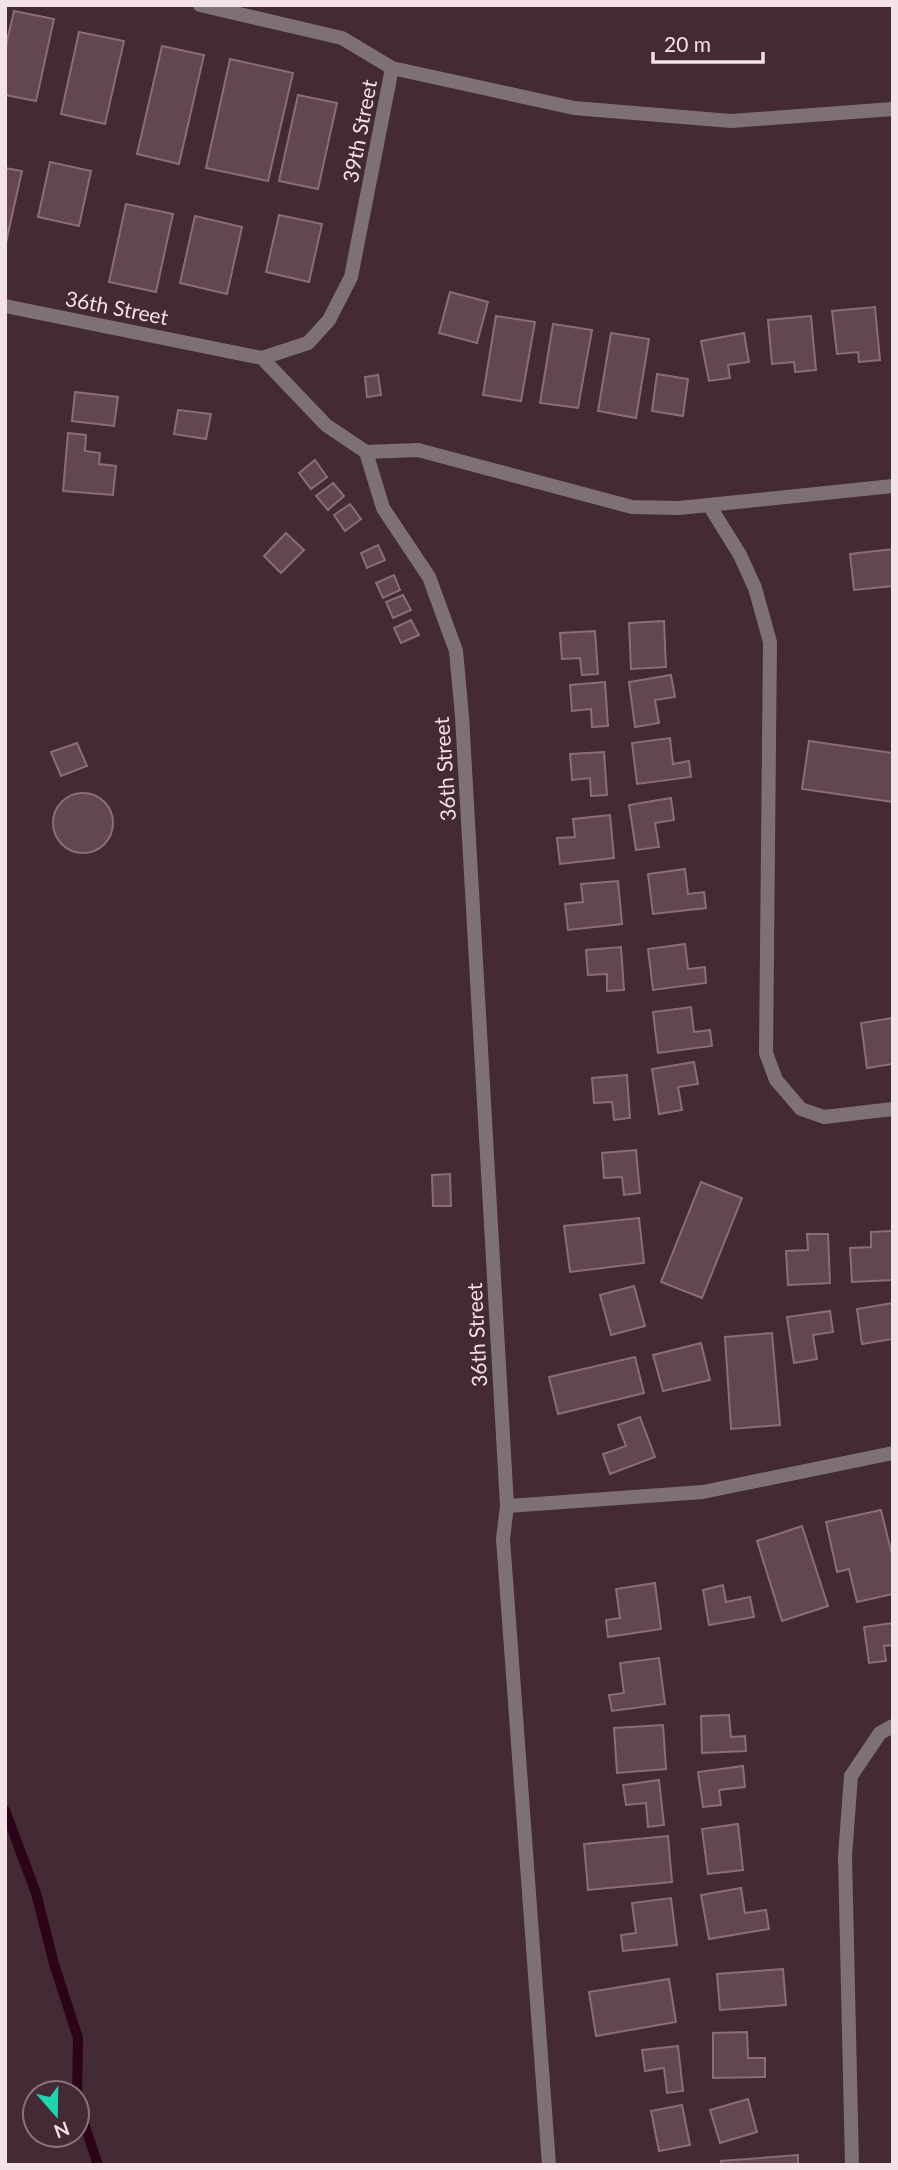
<svg xmlns="http://www.w3.org/2000/svg" width="898" height="2170" font-family="Lato,sans-serif">
	<style>
		.lines { fill: none; stroke-linecap: round; stroke-linejoin: round }
		.stream { stroke: #2c0418; stroke-width: 10 }
		.building { fill: #624751; stroke: #8a6d78; stroke-width: 2 }
		.street { stroke: #7e7175; stroke-width: 14 }
		.labels { text-anchor: middle; dominant-baseline: central; stroke-width: 5; stroke-linejoin: round; paint-order: stroke }
		.street-label { font-size: 21px; fill: #f3e2e8; stroke: #432a34 }
	</style>
	<rect width="100%" height="100%" fill="#432a34"/>
	<g class="lines">
		<path class="stream" d="M5,1810L36,1893L54,1964L78,2038L77,2102L98,2165"/>
	</g>
	<path class="building" d="M14,11L54,19L36,101L5,95V49Z
		M79,32L124,41L105,124L61,114Z
		M162,46L204,55L179,164L137,154Z
		M230,59L293,73L268,181L206,168Z
		M298,95L337,103L318,189L279,181Z
		M50,162L91,171L79,226L38,217Z
		M5,168L22,171L5,247Z
		M126,204L173,214L156,292L109,282Z
		M279,215L322,224L309,282L266,272Z
		M195,216L242,227L227,294L180,283Z
		M450,292L488,302L477,343L439,333Z
		M875,307L880,360L859,362L858,352L837,354L832,311Z
		M496,316L535,322L521,401L483,395Z
		M811,316L816,370L795,372L794,362L772,364L768,320Z
		M553,324L592,330L578,408L540,403Z
		M611,333L649,339L636,418L598,411Z
		M744,333L749,362L728,365L730,378L709,381L701,341Z
		M657,374L688,379L683,416L652,411Z
		M378,375L381,395L367,397L365,377Z
		M75,392L118,397L114,426L72,421Z
		M178,410L211,414L206,439L174,434Z
		M68,433L86,435L85,451L100,453L99,464L116,466L113,495L63,491Z
		M315,460L327,477L311,489L299,473Z
		M333,483L344,496L328,510L316,496Z
		M350,504L361,519L345,531L334,515Z
		M286,533L304,550L281,573L264,556Z
		M378,545L385,560L367,568L361,553Z
		M893,549V586L854,590L850,554Z
		M394,575L400,590L383,598L376,583Z
		M403,595L411,610L393,618L386,602Z
		M411,620L419,635L401,643L394,628Z
		M664,621L666,667L631,669L629,623Z
		M595,631L598,674L582,675L580,658L562,659L560,633Z
		M671,675L675,697L655,700L659,723L635,727L629,682Z
		M605,682L608,726L592,727L591,709L572,711L570,685Z
		M670,738L673,764L689,761L691,777L637,784L632,743Z
		M809,741L893,753V802L802,789Z
		M77,743L87,766L61,776L51,752Z
		M604,752L607,795L591,796L590,778L572,780L570,754Z
		M53 823a30 30 0 1 1 60 0a30 30 0 1 1-60 0Z
		M671,798L674,820L655,823L659,847L636,850L629,805Z
		M610,815L614,858L560,864L557,838L575,837L573,819Z
		M685,869L688,894L704,892L706,908L653,914L648,874Z
		M618,881L622,924L568,930L565,904L583,902L581,884Z
		M685,944L688,969L705,967L706,983L653,990L648,949Z
		M621,947L624,990L607,991V974L588,975L586,950Z
		M691,1007L694,1032L710,1030L712,1046L658,1053L653,1012Z
		M893,1018V1064L867,1068L861,1023Z
		M694,1062L698,1084L678,1087L682,1110L659,1114L652,1069Z
		M627,1075L630,1118L614,1120L612,1102L594,1103L592,1078Z
		M636,1150L640,1193L624,1195L622,1177L604,1178L602,1153Z
		M450,1174L451,1206H433L432,1175Z
		M701,1182L742,1198L702,1298L661,1282Z
		M639,1218L644,1263L570,1272L564,1226Z
		M892,1231L893,1280L852,1282L850,1248L871,1247V1232Z
		M807,1234H828L830,1283L788,1285L786,1251L808,1250Z
		M634,1286L645,1326L611,1335L600,1295Z
		M893,1303V1339L862,1344L857,1309Z
		M830,1311L833,1332L813,1335L817,1359L794,1363L787,1317Z
		M772,1333L780,1425L731,1429L725,1337Z
		M701,1343L710,1380L663,1391L653,1355Z
		M635,1357L644,1393L558,1414L549,1377Z
		M640,1417L655,1457L610,1474L603,1454L626,1446L618,1425Z
		M881,1510L893,1559V1594L857,1602L849,1569L837,1572L826,1522Z
		M802,1526L828,1606L782,1621L757,1541Z
		M655,1583L661,1629L608,1637L606,1620L620,1618L616,1589Z
		M723,1585L726,1602L750,1597L754,1617L709,1625L703,1590Z
		M893,1623V1645L884,1646L886,1661L869,1663L864,1627Z
		M659,1658L665,1704L612,1711L609,1695L624,1693L620,1663Z
		M729,1715L731,1737L745,1736L746,1751L702,1753L701,1716Z
		M663,1725L666,1769L617,1773L614,1728Z
		M743,1766L745,1787L719,1790L721,1805L703,1807L698,1772Z
		M659,1780L664,1825L648,1827L646,1803L626,1805L623,1785Z
		M738,1824L743,1870L708,1874L702,1829Z
		M668,1836L672,1882L588,1890L584,1844Z
		M741,1888L745,1913L766,1910L769,1929L709,1939L701,1895Z
		M671,1898L677,1945L623,1951L621,1935L636,1933L632,1903Z
		M783,1969L786,2005L720,2010L717,1974Z
		M669,1979L676,2022L596,2036L589,1992Z
		M747,2032L748,2058H765V2077L713,2078V2033Z
		M678,2046L683,2091L667,2093L664,2068L645,2071L642,2050Z
		M748,2099L757,2132L720,2143L710,2110Z
		M682,2105L690,2145L659,2151L651,2111Z
		M798,2155V2165H721V2161Z"/>
	<g class="lines">
		<path class="street" d="M200,5L342,38L392,68L351,277L329,320L308,343L262,358
			M392,68L574,108L731,121L893,109
			M5,306L262,358L326,425L366,452L383,508L429,577L456,651L462,716L507,1506L503,1539L549,2165
			M366,452L418,450L632,507L679,508L893,486
			M709,505L740,555L755,588L770,642L766,1053L776,1080L801,1109L824,1117L893,1109
			M507,1506L703,1492L893,1453
			M852,2165L845,1856L851,1776L880,1733L893,1726"/>
	</g>
	<g class="labels">
		<g class="street-label">
			<text transform="translate(359 131) rotate(-79)">39th Street</text>
			<text transform="translate(117 307) rotate(11)">36th Street</text>
			<text transform="translate(444 769) rotate(-94)">36th Street</text>
			<text transform="translate(476 1335) rotate(-93)">36th Street</text>
		</g>
	</g>
	<rect width="898" height="2170" fill="none" stroke="#f3e2e8" stroke-width="14"/>
	<g transform="translate(56 2114) rotate(160)"><circle r="33" fill="#432a34" stroke="#89747c" stroke-width="2"/>
	<path d="M0-5L12 26L0 18L-12 26Z" fill="#1ed5b0"/>
	<text y="-10" font-size="19" font-weight="bold" text-anchor="middle" fill="#f3e2e8">N</text>
	</g>
	<path d="M653 52v10h110v-10" fill="none" stroke="#f3e2e8" stroke-width="3.5"/>
	<text x="664" y="52" font-size="21" fill="#f3e2e8" stroke="#432a34" stroke-width="5" paint-order="stroke">20 m</text>
</svg>
